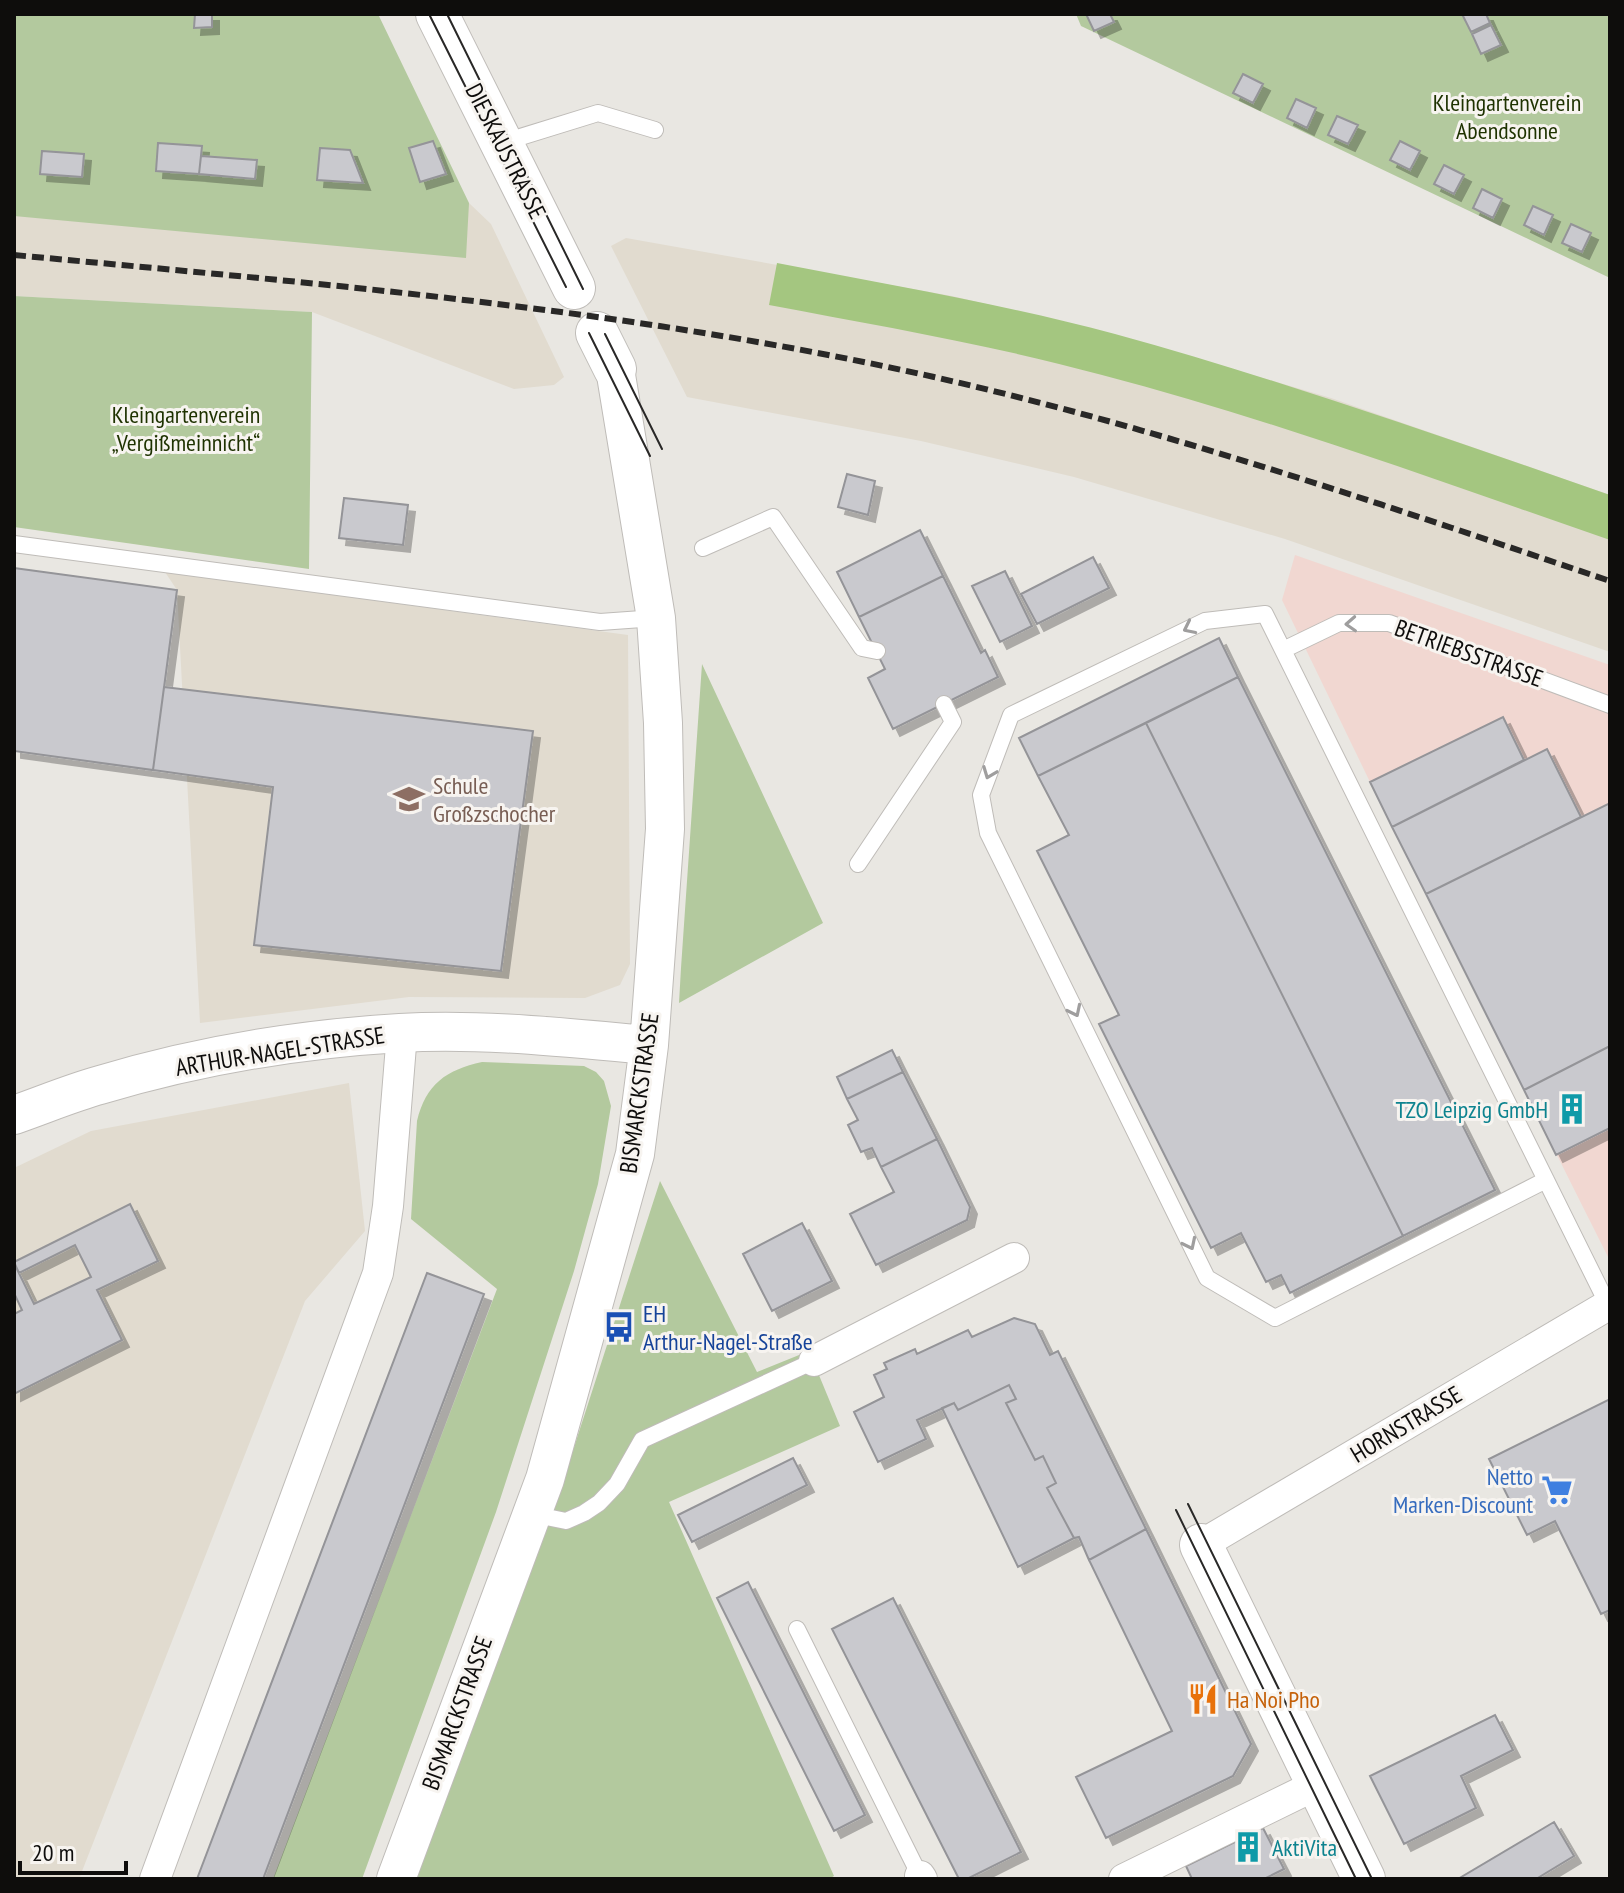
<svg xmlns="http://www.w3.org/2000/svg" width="1624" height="1893" font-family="'PT Sans Narrow',sans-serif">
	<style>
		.built { fill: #e1dbcf }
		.industrial { fill: #f1d7d1 }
		.green { fill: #b3c99e }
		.forest { fill: #a4c680 }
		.building { fill: #c9c9ce; stroke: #949498; stroke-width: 2; filter: url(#shadow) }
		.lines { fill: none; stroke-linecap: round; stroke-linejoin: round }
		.service-casing { stroke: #bfbcb8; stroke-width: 18 }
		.minor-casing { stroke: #bfbcb8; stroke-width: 32 }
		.tertiary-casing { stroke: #bfbcb8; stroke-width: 40 }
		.secondary-casing { stroke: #bfbcb8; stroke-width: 44 }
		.service { stroke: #fff; stroke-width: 16 }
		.minor { stroke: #fff; stroke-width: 30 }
		.tertiary { stroke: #fff; stroke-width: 38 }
		.secondary { stroke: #fff; stroke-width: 42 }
		.tram { stroke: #292827; stroke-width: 2 }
		.rail { stroke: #292827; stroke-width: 6; stroke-dasharray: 12 6; stroke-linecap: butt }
		.oneway { stroke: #9f9e9e }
		.labels { text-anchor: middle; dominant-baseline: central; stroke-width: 6; stroke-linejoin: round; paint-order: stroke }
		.park-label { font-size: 24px; fill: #1e3200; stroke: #f7f4f0 }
		.street-label { font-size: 24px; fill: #0e0d0c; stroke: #f7f4f0 }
		.education-label { font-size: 24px; fill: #785e54; stroke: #f7f4f0; text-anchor: start }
		.culture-label { font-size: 24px; fill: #0d838f; stroke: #f7f4f0; text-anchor: end }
		.transit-label { font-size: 24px; fill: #164399; stroke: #f7f4f0; text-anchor: start }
		.shop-label { font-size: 24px; fill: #366cbe; stroke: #f7f4f0; text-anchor: end }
		.food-label { font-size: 24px; fill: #c56008; stroke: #f7f4f0; text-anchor: start }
	</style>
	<defs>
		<filter id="shadow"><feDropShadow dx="7" dy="7" stdDeviation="0" flood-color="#0004"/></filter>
	</defs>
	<rect width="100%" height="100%" fill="#e9e7e2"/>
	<path class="built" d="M14,172L469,203L491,224L564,377L554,385L514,389L312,312L14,296Z
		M626,238L952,296L1113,334L1331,398L1610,495V652L1285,539L1074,477L921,441L687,397L611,246Z
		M165,572L628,635L630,964L620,985L585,998L409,997L200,1023L177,590Z
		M349,1083L365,1231L305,1301L79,1879H14V1168L91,1131Z"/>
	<path class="industrial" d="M1295,555L1610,665V1261L1370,782L1282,600Z"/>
	<path class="green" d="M14,14H378L469,203L466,258L14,216Z
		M1076,14H1610V278L1081,26Z
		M14,296L312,312L309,569L14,527Z
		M702,664L823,923L679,1003L681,968Z
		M482,1062L584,1066L596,1072L604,1081L611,1106L598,1184L574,1271L496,1512L362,1879H273L497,1289L411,1219L417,1121C426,1084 446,1070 482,1062Z
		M660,1181L757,1372L809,1351L840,1426L669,1502L834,1876L829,1879H416L567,1469Z"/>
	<path class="forest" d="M777,263C890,285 1004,304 1115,334C1282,380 1446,438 1610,495V540C1442,482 1274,420 1102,375C992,345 880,326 769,305Z"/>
	<path class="building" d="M195,14H212V27L194,28Z
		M1086,14H1110L1114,22L1094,31Z
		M1462,14H1486L1490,23L1471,32Z
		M1491,25L1501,45L1481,54L1472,34Z
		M1243,74L1263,84L1253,103L1233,93Z
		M1296,99L1316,108L1307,128L1287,118Z
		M1337,116L1358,125L1348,144L1328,135Z
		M433,141L446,174L420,182L409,148Z
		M1400,141L1420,151L1410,170L1390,160Z
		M158,143L202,146L199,174L156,171Z
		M320,148L350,150L363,183L317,180Z
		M42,151L84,154L82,177L40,174Z
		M201,156L257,160L255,179L199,174Z
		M1444,165L1464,175L1454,194L1434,184Z
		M1482,189L1502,199L1493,218L1473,208Z
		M1533,206L1553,215L1544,235L1524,225Z
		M1571,224L1591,233L1582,252L1562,243Z
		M847,474L875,481L868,515L838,507Z
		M344,498L408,505L403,545L339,538Z
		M920,530L943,576L859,617L837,572Z
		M1093,557L1109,588L1037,624L1021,594Z
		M14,568L177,590L153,770L14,751Z
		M1005,571L1032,626L1000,642L972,586Z
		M943,576L981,653L985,650L998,677L893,729L868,678L885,669L859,617Z
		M1219,638L1238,677L1038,776L1019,738Z
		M1238,677L1495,1190L1403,1236L1146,723Z
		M164,687L533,731L501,971L254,945L273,787L153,770Z
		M1503,717L1524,760L1392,827L1370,782Z
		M1146,723L1403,1236L1290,1293L1281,1275L1266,1282L1241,1233L1211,1248L1099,1024L1119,1015L1037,851L1069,835L1038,776Z
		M1547,749L1581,817L1426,894L1392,827Z
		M1610,803V1046L1524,1090L1426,894Z
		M1610,1046V1128L1556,1155L1524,1090Z
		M892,1050L903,1072L847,1099L837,1077Z
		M903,1072L937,1139L881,1167L872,1148L861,1152L848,1125L858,1120L847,1099Z
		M937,1139L970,1207L967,1220L876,1265L850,1214L894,1192L881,1167Z
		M130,1204L158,1261L97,1290L122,1340L14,1394V1314L22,1310L14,1293V1263L34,1304L91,1277L75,1245L19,1273L14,1262Z
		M802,1223L832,1281L772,1311L743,1254Z
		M427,1273L484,1294L263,1879H197Z
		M1014,1318L1035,1324L1050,1355L1058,1351L1146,1529L1089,1560L1079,1537L1074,1538L1047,1488L1056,1483L1043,1456L1035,1460L1006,1403L1016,1399L1009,1385L958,1410L954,1403L917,1420L926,1439L878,1462L854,1412L884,1397L874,1375L887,1369L884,1363L915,1349L917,1354L968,1330L972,1337Z
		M1009,1385L1016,1399L1006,1403L1035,1460L1043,1456L1056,1483L1047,1488L1074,1538L1018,1567L942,1408L954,1403L958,1410Z
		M1610,1399V1610L1601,1614L1555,1521L1527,1535L1489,1459Z
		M793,1458L807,1485L692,1542L678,1515Z
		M1146,1529L1251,1744L1233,1776L1106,1838L1076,1777L1172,1731L1089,1560Z
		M748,1582L865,1815L834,1831L717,1598Z
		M893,1598L1021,1852L967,1879H959L832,1629Z
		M1495,1715L1513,1750L1461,1776L1476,1808L1404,1844L1370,1776Z
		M1554,1822L1574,1856L1536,1879H1458Z
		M1263,1828L1284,1869L1264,1879H1192L1186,1866Z"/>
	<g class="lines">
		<defs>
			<path id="service" d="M504,142L598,113L655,130
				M14,544L600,622L656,618
				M703,548L773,517L862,648L877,651
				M1283,650L1339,623H1389L1610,705
				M858,864L953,722L944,704
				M1546,1180L1275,1318L1207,1278L988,833L981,795L1011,715L1205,621L1265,614L1608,1305
				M532,1514L566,1521L584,1513L599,1503L617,1484L642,1440L814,1361
				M797,1629L920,1876"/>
			<path id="minor" d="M814,1361L1014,1258
				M1201,1545L1610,1304
				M920,1876L922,1879
				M155,1879L378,1273L388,1206L402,1033
				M1124,1879L1318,1784"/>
			<path id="tertiary" d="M14,1115C43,1105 71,1093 100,1085C197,1056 299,1039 400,1033C480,1028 569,1038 649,1045
				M396,1879L545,1479L635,1154L649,1045L665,829L663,723L656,618L615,369"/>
			<path id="secondary" d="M437,14L574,288
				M597,333L615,369
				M1201,1545L1364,1879"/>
		</defs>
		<use href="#service" class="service-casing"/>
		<use href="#minor" class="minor-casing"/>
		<use href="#tertiary" class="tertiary-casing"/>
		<use href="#secondary" class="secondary-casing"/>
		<use href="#service" class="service"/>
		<use href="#minor" class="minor"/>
		<use href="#tertiary" class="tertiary"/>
		<use href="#secondary" class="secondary"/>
		<path class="tram" d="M429,14L566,287
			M447,14L583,289
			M589,333L650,456
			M605,334L662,449
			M1188,1504L1372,1879
			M1176,1510L1356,1879"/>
		<path class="rail" d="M14,255C323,284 631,309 934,377C1164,429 1387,506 1610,581"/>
	</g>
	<defs><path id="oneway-chevron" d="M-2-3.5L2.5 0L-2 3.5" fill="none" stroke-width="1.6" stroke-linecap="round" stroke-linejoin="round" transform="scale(2)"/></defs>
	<g class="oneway">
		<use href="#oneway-chevron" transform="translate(1351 624) rotate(177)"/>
		<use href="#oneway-chevron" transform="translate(1189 628) rotate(154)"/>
		<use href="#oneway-chevron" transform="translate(989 773) rotate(111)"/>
		<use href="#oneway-chevron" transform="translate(1075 1011) rotate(64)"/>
		<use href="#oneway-chevron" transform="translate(1190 1244) rotate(64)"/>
	</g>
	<defs>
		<symbol id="school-bare" viewBox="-9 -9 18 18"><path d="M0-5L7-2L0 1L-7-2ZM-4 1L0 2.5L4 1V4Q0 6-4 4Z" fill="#8d6e63" stroke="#f7f4f0" stroke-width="2.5" paint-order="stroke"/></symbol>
		<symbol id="building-bare" viewBox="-9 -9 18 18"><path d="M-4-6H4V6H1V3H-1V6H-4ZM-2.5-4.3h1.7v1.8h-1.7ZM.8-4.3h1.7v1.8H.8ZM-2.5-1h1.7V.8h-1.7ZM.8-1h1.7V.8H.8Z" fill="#0f9aa8" stroke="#f7f4f0" stroke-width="2.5" paint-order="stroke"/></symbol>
		<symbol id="bus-bare" viewBox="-9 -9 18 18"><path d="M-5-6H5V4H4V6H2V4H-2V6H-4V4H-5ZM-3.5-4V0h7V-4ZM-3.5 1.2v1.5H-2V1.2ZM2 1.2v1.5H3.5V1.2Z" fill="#1a4fb4" stroke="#f7f4f0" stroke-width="2.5" paint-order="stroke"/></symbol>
		<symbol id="supermarket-bare" viewBox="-9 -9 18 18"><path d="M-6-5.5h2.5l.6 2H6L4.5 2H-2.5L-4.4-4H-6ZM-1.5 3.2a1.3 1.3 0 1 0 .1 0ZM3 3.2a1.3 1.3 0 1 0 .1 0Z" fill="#3f7fe0" stroke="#f7f4f0" stroke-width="2.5" paint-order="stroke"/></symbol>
		<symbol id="restaurant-bare" viewBox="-9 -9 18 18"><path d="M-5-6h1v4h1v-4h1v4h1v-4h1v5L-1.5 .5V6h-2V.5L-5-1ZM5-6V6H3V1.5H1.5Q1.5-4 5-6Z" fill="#e8710a" stroke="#f7f4f0" stroke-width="2.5" paint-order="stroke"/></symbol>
	</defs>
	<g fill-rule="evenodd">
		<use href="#school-bare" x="387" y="777" width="44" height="44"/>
		<use href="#building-bare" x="1550" y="1087" width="44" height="44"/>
		<use href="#bus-bare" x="597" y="1305" width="44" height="44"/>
		<use href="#supermarket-bare" x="1535" y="1468" width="44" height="44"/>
		<use href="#restaurant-bare" x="1181" y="1677" width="44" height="44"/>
		<use href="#building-bare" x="1226" y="1825" width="44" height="44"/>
	</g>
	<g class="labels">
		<g class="park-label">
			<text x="1507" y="102">Kleingartenverein<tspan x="1507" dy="28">Abendsonne</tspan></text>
			<text x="186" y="414">Kleingartenverein<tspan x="186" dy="28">„Vergißmeinnicht“</tspan></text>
		</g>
		<g class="street-label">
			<text transform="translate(506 151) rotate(63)">DIESKAUSTRASSE</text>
			<text transform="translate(1469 653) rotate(20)">BETRIEBSSTRASSE</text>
			<text transform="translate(280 1051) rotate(-9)">ARTHUR-NAGEL-STRASSE</text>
			<text transform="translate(639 1093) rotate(-82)">BISMARCKSTRASSE</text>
			<text transform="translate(1406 1424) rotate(-31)">HORNSTRASSE</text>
			<text transform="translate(457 1713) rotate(-70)">BISMARCKSTRASSE</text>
		</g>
		<g class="education-label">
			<text x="433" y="785">Schule<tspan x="433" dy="28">Großzschocher</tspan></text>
		</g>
		<g class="culture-label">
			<text x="1548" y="1109">TZO Leipzig GmbH</text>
			<text x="1272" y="1847" text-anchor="start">AktiVita</text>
		</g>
		<g class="transit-label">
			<text x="643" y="1313">EH<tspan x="643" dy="28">Arthur-Nagel-Straße</tspan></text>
		</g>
		<g class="shop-label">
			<text x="1533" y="1476">Netto<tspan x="1533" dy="28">Marken-Discount</tspan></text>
		</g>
		<g class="food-label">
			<text x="1227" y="1699">Ha Noi Pho</text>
		</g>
	</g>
	<rect width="1624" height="1893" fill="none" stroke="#0e0d0c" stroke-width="32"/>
	<path d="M20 1861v12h106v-12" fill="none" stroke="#0e0d0c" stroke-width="4"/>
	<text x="32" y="1861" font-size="24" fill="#0e0d0c" stroke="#f7f4f0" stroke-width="6" paint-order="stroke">20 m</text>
</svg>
